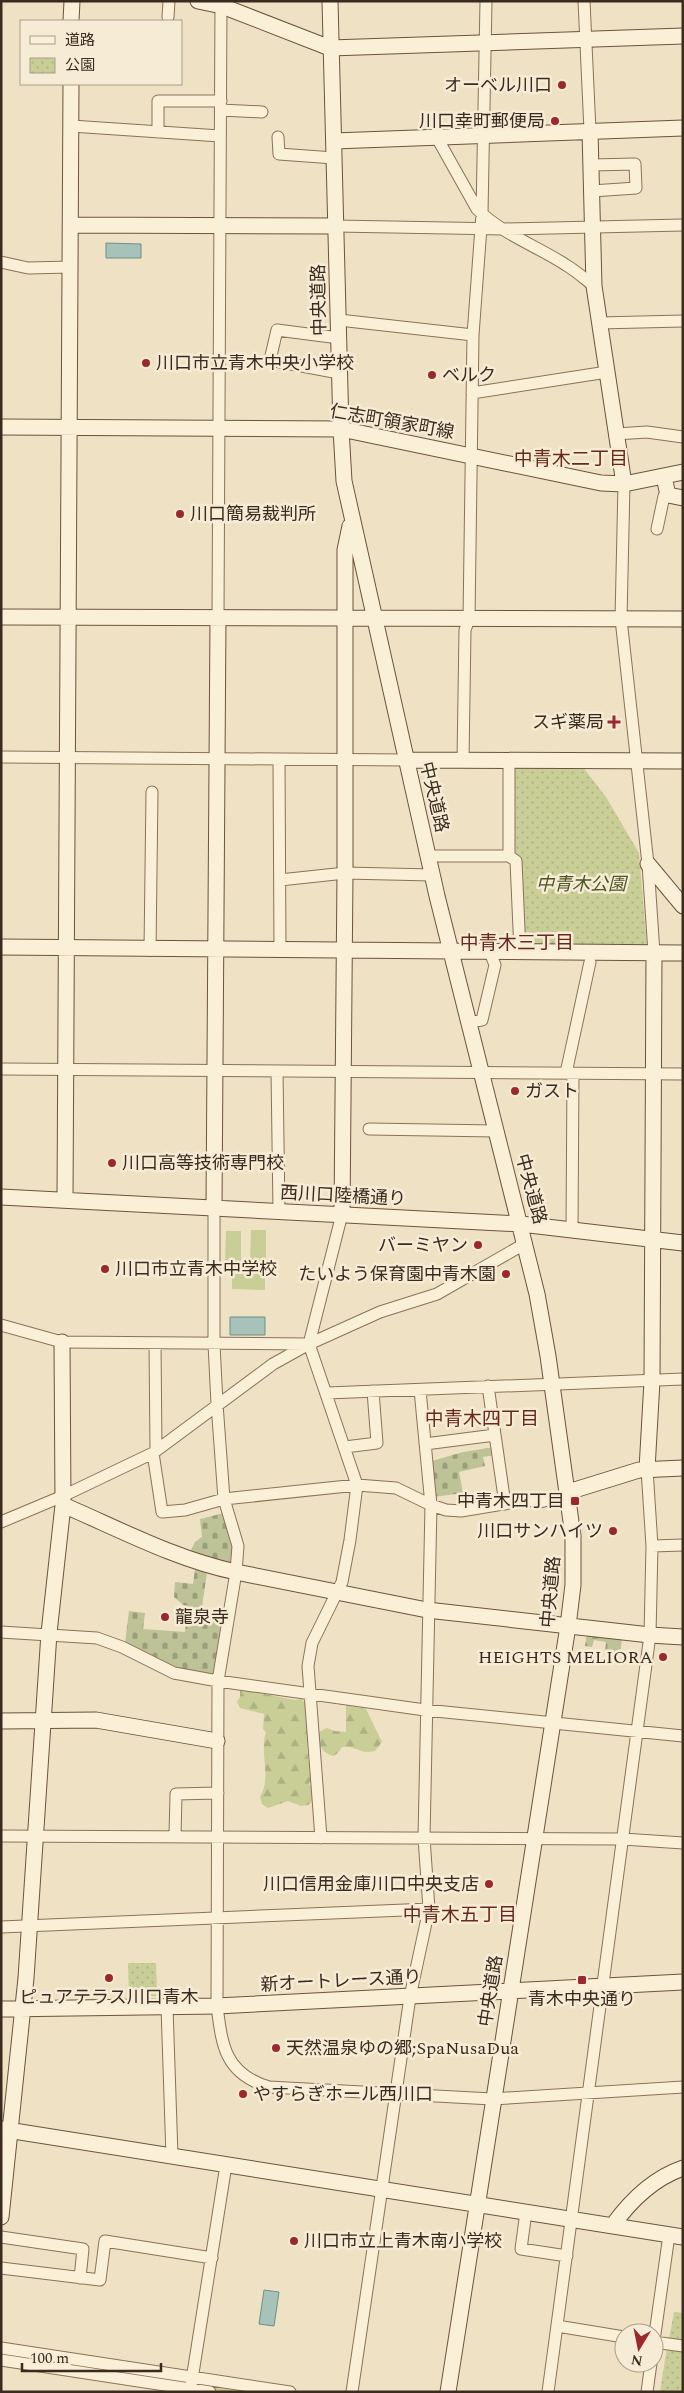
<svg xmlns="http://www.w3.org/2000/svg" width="684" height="2393" font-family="Spectral,'Noto Sans JP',serif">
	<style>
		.green { fill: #c9ce97 }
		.forest { fill: url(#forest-firs) }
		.cemetery { fill: url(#cemetery-stones) }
		.park { fill: url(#park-dots) }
		.water { fill: #a6c2b9; stroke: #6c9187 }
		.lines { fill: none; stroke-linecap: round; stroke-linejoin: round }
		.street-casing { stroke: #8a725a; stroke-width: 13 }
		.secondary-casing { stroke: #6c533d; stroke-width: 17 }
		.street { stroke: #faefd7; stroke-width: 11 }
		.secondary { stroke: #faefd7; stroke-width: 15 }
		.poi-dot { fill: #9b282c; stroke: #f6ebd4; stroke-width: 2 }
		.labels { text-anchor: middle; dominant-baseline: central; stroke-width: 5; stroke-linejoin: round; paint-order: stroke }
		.poi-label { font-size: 18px; fill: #3a2b1e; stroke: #f6ebd4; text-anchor: start }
		.street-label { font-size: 18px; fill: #3a2b1e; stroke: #f6ebd4 }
		.park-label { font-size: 18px; font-style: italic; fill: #4b5724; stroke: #f6ebd4 }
		.neighbourhood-label { font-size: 19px; fill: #682a1c; stroke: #f6ebd4 }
	</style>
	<defs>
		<pattern id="forest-firs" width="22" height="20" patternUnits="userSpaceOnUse" patternTransform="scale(1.25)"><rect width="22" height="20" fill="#c9ce97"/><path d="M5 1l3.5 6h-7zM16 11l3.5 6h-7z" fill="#adb182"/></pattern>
		<pattern id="cemetery-stones" width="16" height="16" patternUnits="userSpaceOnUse" patternTransform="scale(1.25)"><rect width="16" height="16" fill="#bec297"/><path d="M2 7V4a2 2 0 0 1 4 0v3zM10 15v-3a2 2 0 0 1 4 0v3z" fill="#9b9e7b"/></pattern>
		<pattern id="park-dots" width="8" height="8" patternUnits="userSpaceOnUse" patternTransform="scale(1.25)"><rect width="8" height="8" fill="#c9ce97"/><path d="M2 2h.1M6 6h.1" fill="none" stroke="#adb182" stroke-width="1.8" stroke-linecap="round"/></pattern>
	</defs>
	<rect width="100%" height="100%" fill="#efe1c4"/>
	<path class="green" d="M251,1230H266V1263H250Z
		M226,1231H241V1264H225Z
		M232,1274H265V1290L232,1289Z
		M204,2384L263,2392H227L205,2388Z"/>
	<path class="forest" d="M243,1690L295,1700L302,1699C314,1714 302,1753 311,1766L309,1770L311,1780L309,1784L313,1790V1800L308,1805L301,1806L288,1801L268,1808L262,1804L260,1797C272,1777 259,1753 266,1732L263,1729L264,1714L240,1708L237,1702L240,1697V1691Z
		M346,1705L366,1709L382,1742L375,1751C360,1755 355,1745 342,1747L338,1753L333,1756C321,1752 318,1746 319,1732L327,1728L335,1731L346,1732Z"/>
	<path class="cemetery" d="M495,1447L496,1455L483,1457L485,1466L459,1472L463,1493L433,1497L432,1461L463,1452Z
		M224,1513L235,1550L232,1564L189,1554L195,1542L202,1537L200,1519Z
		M195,1569L207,1572L201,1614L224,1617L215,1674L211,1675L172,1668L125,1643L129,1611L145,1613L143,1629L185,1632L187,1608L174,1597L175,1582L193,1584Z
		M587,1633L622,1638L620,1655L605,1652L606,1642L594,1640L592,1647L585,1646Z"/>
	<path class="park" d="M515,764L582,766L606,797L639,853L647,946L526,945L523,942L513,852Z
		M128,1963H156L157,1996L129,1997Z
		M674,2312L683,2313V2341L669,2339Z
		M667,2347L683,2350V2392H660Z"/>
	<path class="water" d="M106,243L141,244V258H106Z
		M230,1317H265V1335H230Z
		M264,2290L279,2292L274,2326L259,2324Z"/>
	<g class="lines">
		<defs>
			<path id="street" d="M584,1L590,131
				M168,17L169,1
				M221,110L262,112
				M71,126L220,136
				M158,132V101H221
				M436,136L477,209C502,234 537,246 566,265C576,271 585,279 594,286
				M278,137L279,154L334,158
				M591,165L635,164L636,188L592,191
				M336,226L503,229L683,225
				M1,262L28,268L71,267
				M339,320L473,335
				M599,323L683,321
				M339,338L277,330L270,360L339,373
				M472,393L607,372
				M616,434L647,432L683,437
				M624,484L621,619L648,864L654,953
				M657,529L664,496L668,495
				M218,617L221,1
				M1,757L406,760
				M279,759L280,951
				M463,760L465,630L469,619L473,335L482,214L486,1
				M509,760V856L516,861L520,952
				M428,856H509
				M280,880L345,873L432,875
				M150,950L152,792
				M469,1022L482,1020L495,965L490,952
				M1,1069L683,1074
				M277,1071L279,1212
				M566,1073L590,962
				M369,1129L496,1131
				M214,1209V1344L217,1404L224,1499L238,1546L236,1572L218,1681L217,2006C222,2046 225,2074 269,2087L492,2099L683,2087
				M572,1230L573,1073
				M1,1325L62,1342L307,1344
				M155,1343L156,1451
				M488,1386L505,1504
				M327,1393L683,1379
				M425,1444L495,1435
				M345,1447L377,1443L373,1391
				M153,1453L162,1512L185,1510L224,1499L357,1485L396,1488L431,1505L446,1510L461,1511L527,1500L540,1502L568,1495
				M1,1522L63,1496L153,1453L273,1364L309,1344L380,1312L437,1294L526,1243
				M652,1546L683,1545
				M1,1632L97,1638L122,1647L174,1673L218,1681L425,1710L683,1736
				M1,1836L623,1839L683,1843
				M175,1836L176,1794L218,1793
				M321,1838L308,1666L312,1643L342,1582L350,1540L357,1485L309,1344L342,1214
				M1,1927L429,1909
				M167,2007L172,2156
				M526,2212L521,2249L567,2256
				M1,2237L83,2249L80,2278
				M1,2268L100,2280L105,2241L212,2258
				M557,2326L624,2337
				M654,2341L669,2235
				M654,2342L683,2346
				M1,2348L290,2392
				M1,2360L210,2392
				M190,2392L226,2165
				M352,2392L410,1997L429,1909L424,1838L431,1505L420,1390
				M548,2392L650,1635L652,1546L647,1469
				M647,2392L651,2363"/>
			<path id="secondary" d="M198,1L222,6L330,48L683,36
				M330,1L341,429L344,481L437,896L537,1294L548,1356L573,1536V1585L568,1626L448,2392
				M71,21L72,1
				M590,131L594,286L624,484
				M334,141L683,128
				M71,225L336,226
				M1,427L341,429L601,483L624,484L683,472
				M664,477L668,495L683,498
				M1,617L683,619
				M406,760L683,761
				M648,864L683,906
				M1,947L683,953
				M1,1197L521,1224L683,1243
				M65,1200L71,84
				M214,1209L218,617
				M342,1214L345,873V550L350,526
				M647,1469L652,1381L654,953
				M568,1492L639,1470L683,1468
				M63,1505C119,1529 175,1559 236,1572L427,1610L650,1635L683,1637
				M1,1721L96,1720L217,1741
				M1,2009L217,2006L683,1982
				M1,2129L683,2237
				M1,2217L26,1978L49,1633L63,1505L62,1342
				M613,2225C631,2200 654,2178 683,2168"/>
		</defs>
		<use href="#street" class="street-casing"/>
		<use href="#secondary" class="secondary-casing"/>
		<use href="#street" class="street"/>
		<use href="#secondary" class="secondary"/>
	</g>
	<g class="poi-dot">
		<circle cx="562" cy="85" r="5"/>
		<circle cx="555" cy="121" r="5"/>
		<circle cx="146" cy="363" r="5"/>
		<circle cx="432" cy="375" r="5"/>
		<circle cx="180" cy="514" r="5"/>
		<path d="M611.5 714.5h5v5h5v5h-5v5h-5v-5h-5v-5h5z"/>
		<circle cx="515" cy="1091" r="5"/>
		<circle cx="112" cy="1163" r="5"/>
		<circle cx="478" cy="1245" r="5"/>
		<circle cx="105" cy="1269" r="5"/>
		<circle cx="506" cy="1274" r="5"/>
		<rect x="570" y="1496" width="10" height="10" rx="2.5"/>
		<circle cx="613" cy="1531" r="5"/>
		<circle cx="165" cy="1617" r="5"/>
		<circle cx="663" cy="1657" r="5"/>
		<circle cx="489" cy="1884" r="5"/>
		<circle cx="109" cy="1978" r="5"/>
		<rect x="577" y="1975" width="10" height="10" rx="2.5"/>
		<circle cx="276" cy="2048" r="5"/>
		<circle cx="243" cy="2094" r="5"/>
		<circle cx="294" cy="2241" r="5"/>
	</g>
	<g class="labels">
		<g class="poi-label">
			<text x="552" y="85" text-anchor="end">オーベル川口</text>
			<text x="545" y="121" text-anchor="end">川口幸町郵便局</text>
			<text x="156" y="363">川口市立青木中央小学校</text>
			<text x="442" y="375">ベルク</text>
			<text x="190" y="514">川口簡易裁判所</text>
			<text x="604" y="722" text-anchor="end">スギ薬局</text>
			<text x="525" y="1091">ガスト</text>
			<text x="122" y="1163">川口高等技術専門校</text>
			<text x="468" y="1245" text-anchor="end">バーミヤン</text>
			<text x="115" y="1269">川口市立青木中学校</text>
			<text x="496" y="1274" text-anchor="end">たいよう保育園中青木園</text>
			<text x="565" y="1501" text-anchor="end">中青木四丁目</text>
			<text x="603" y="1531" text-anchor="end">川口サンハイツ</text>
			<text x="175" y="1617">龍泉寺</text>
			<text x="653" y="1657" text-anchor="end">HEIGHTS MELIORA</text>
			<text x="479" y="1884" text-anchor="end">川口信用金庫川口中央支店</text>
			<text x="109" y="1997" text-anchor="middle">ピュアテラス川口青木</text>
			<text x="582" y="1999" text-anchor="middle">青木中央通り</text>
			<text x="286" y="2048">天然温泉ゆの郷;SpaNusaDua</text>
			<text x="253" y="2094">やすらぎホール西川口</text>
			<text x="304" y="2241">川口市立上青木南小学校</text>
		</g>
		<g class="street-label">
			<text transform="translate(319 300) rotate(-91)">中央道路</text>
			<text transform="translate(392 422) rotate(10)">仁志町領家町線</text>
			<text transform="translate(434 797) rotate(77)">中央道路</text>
			<text transform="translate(531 1189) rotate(75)">中央道路</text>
			<text transform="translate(343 1196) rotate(3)">西川口陸橋通り</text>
			<text transform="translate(551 1592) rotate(-85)">中央道路</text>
			<text transform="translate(341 1981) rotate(-3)">新オートレース通り</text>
			<text transform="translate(491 1991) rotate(-81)">中央道路</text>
		</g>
		<g class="park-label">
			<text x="581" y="884">中青木公園</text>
		</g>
		<g class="neighbourhood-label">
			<text x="571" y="459">中青木二丁目</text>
			<text x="517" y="943">中青木三丁目</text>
			<text x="482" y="1419">中青木四丁目</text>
			<text x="460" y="1915">中青木五丁目</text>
		</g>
	</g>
	<rect width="684" height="2393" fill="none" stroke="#3a2b1e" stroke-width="5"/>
	<rect x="20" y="20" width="162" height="65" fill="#f6ebd4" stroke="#ab9e8b"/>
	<rect x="30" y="36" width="25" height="8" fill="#faefd7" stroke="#ab9e8b"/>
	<text x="65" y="45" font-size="15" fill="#3a2b1e">道路</text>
	<rect x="30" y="58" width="25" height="15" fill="url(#park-dots)" stroke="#ab9e8b"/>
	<text x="65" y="70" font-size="15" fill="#3a2b1e">公園</text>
	<g transform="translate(639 2348) rotate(190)"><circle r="24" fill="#f6ebd4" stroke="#ab9e8b"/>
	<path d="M0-4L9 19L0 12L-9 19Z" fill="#9b282c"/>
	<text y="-8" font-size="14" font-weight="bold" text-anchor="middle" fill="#3a2b1e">N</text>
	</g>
	<path d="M22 2363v8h139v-8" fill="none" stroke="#3a2b1e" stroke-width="2.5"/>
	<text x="30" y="2363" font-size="15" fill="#3a2b1e" stroke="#f6ebd4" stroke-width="4" paint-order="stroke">100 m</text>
</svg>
